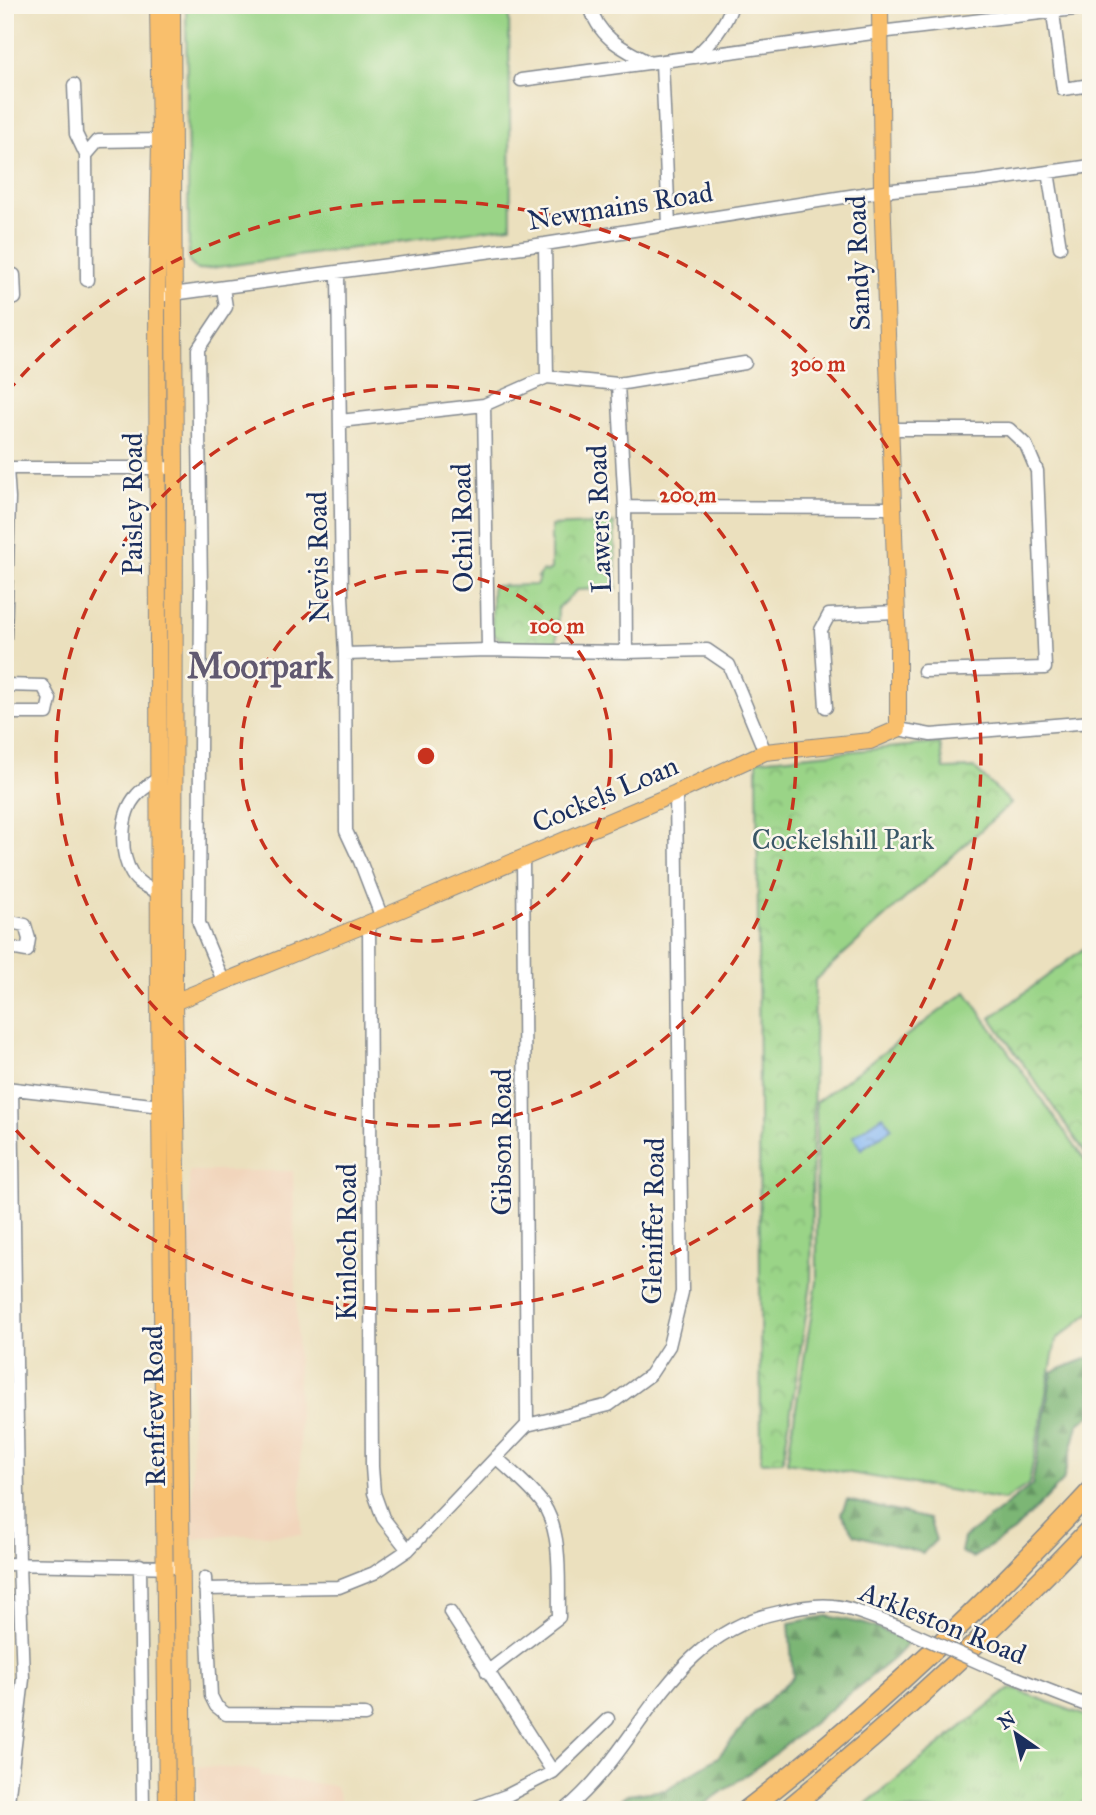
<svg xmlns="http://www.w3.org/2000/svg" width="1096" height="1815" font-family="'IM FELL Great Primer',serif">
	<style>
		.built { fill: #f1d5bc }
		.grass { fill: url(#grass-tufts); stroke: #5a8272; stroke-width: 2 }
		.forest { fill: url(#forest-firs); stroke: #4b7269; stroke-width: 2 }
		.park { fill: url(#park-crowns); stroke: #5a8272; stroke-width: 2 }
		.pitch { fill: #9ad487; stroke: #5a8272; stroke-width: 2 }
		.water { fill: url(#water-ripples); stroke: #5174a8; stroke-width: 2 }
		.lines { fill: none; stroke-linecap: round; stroke-linejoin: round }
		.minor-casing { stroke: #83888e; stroke-width: 15 }
		.major-casing { stroke: #83888e; stroke-width: 18 }
		.highway-casing { stroke: #83888e; stroke-width: 22 }
		.minor { stroke: #fff; stroke-width: 12 }
		.major { stroke: #f9bf6c; stroke-width: 16 }
		.highway { stroke: #f9bf6c; stroke-width: 19 }
		.minor-bridge-casing { stroke: #83888e; stroke-width: 15; stroke-linecap: butt }
		.minor-bridge { stroke: #fff; stroke-width: 12 }
		.ring { fill: none; stroke: #c8321e; stroke-width: 3.5; stroke-dasharray: 12 9 }
		.labels { text-anchor: middle; dominant-baseline: central; stroke-width: 5; stroke-linejoin: round; paint-order: stroke }
		.street-label { font-size: 28px; fill: #1b2f5e; stroke: #fbf7ec }
		.park-label { font-size: 28px; fill: #3b5868; stroke: #fbf7ec }
		.district-label { font-size: 35px; font-weight: bold; fill: #615a71; stroke: #fbf7ec }
		.centre { fill: #c8321e; stroke: #fbf7ec; stroke-width: 3.5 }
		.ring-label { font-size: 21px; text-anchor: middle; font-weight: bold; fill: #c8321e; stroke: #fbf7ec; stroke-width: 5; stroke-linejoin: round; paint-order: stroke }
	</style>
	<defs>
		<pattern id="grass-tufts" width="24" height="20" patternUnits="userSpaceOnUse" patternTransform="scale(1.75)"><rect width="24" height="20" fill="#9ad487"/><path d="M3 7l-1-3M5 7V3M7 7l1-3M15 17l-1-3M17 17v-4M19 17l1-3" fill="none" stroke="#84b677"/></pattern>
		<pattern id="forest-firs" width="22" height="20" patternUnits="userSpaceOnUse" patternTransform="scale(1.75)"><rect width="22" height="20" fill="#7bb674"/><path d="M5 1l3.5 6h-7zM16 11l3.5 6h-7z" fill="#649462"/></pattern>
		<pattern id="park-crowns" width="20" height="18" patternUnits="userSpaceOnUse" patternTransform="scale(1.75)"><rect width="20" height="18" fill="#9ad487"/><path d="M2 6a3 3 0 1 1 6 0M12 15a3 3 0 1 1 6 0" fill="none" stroke="#84b677"/></pattern>
		<pattern id="water-ripples" width="26" height="14" patternUnits="userSpaceOnUse" patternTransform="scale(1.75)"><rect width="26" height="14" fill="#87b8f3"/><path d="M2 4q2-2 4 0t4 0M15 11q2-2 4 0t4 0" fill="none" stroke="#6e96c8"/></pattern>
	</defs>
	<rect width="100%" height="100%" fill="#fbf7ec"/>
	<filter id="ink" filterUnits="userSpaceOnUse"><feTurbulence type="fractalNoise" baseFrequency=".0143" numOctaves="2"/><feDisplacementMap in="SourceGraphic" scale="14" xChannelSelector="R" yChannelSelector="G"/><feConvolveMatrix kernelMatrix="1 2 1 2 8 2 1 2 1" color-interpolation-filters="sRGB"/></filter>
	<filter id="wash" filterUnits="userSpaceOnUse"><feTurbulence type="fractalNoise" baseFrequency=".00686" numOctaves="4" result="noise"/><feDisplacementMap in="SourceGraphic" scale="28" xChannelSelector="R" yChannelSelector="G"/><feGaussianBlur stdDeviation="1.57" result="paint"/><feColorMatrix in="noise" values="0 0 0 0 0 0 0 0 0 0 0 0 0 0 0 0 0 1.4 0 .05"/><feComposite in="paint" operator="in"/></filter>
	<g filter="url(#wash)">
		<rect width="100%" height="100%" fill="#ebe0be"/>
		<path class="built" d="M189,1171H293L302,1535H238L193,1539Z
			M198,1766L260,1770L261,1776L336,1786L343,1810H197Z"/>
		<path class="grass" d="M1011,1688L1091,1718V1795L1073,1810H858Z"/>
		<path class="forest" d="M1091,1357V1414L1078,1425L1063,1481L1014,1531L972,1558L961,1552L964,1538L1032,1485L1052,1372Z
			M847,1500L929,1519L936,1540L923,1553L855,1535L841,1514Z
			M827,1616L865,1624L910,1641L894,1658L767,1760L696,1810H606L627,1795L665,1790L718,1757L755,1712L793,1677L789,1623Z"/>
		<path class="park" d="M614,523L617,589L577,590L558,608L557,645L508,648L492,632V586L536,585L539,579L537,577L543,571L546,573L551,569V526Z
			M940,743L944,769L974,768L1011,803L815,980L811,1284L783,1461L761,1462L757,760Z
			M1091,943V1161L991,1018Z"/>
		<path class="pitch" d="M186,5H509L511,226L197,270L189,262Z
			M966,992L1091,1169V1312L1056,1340L1029,1484L1005,1500L787,1462L817,1281L816,1102Z"/>
		<path class="water" d="M883,1116L892,1128L861,1149L853,1136Z"/>
	</g>
	<g filter="url(#ink)">
		<g class="lines">
			<defs>
				<path id="minor" d="M590,5C597,37 623,49 650,63
					M1053,13L1063,89L1091,85
					M695,57C711,42 725,27 732,5
					M662,62L669,225
					M521,80L880,32L1091,7
					M74,85L76,134L86,155L87,280
					M86,155L98,141L160,140
					M1048,172L1060,247
					M545,244L547,377
					M338,273L342,596L345,654L346,831L360,861L382,918
					M223,288L226,307L198,349L201,588L199,923L224,983
					M165,295L545,244L882,191L977,182L1091,166
					M5,299L15,298L14,275
					M618,384L625,507L626,652
					M484,405L488,650
					M340,421L484,405L547,377L618,384L745,363
					M889,429H1009L1026,445L1037,471L1045,668L924,671
					M5,468H165
					M625,507L892,508
					M5,638L9,498L7,468
					M345,654L488,650L626,652L707,650L729,665L765,752
					M5,685L43,686L50,699L47,713H5
					M826,707L821,630L829,615L896,612
					M898,729L931,735L1091,722
					M159,778C152,783 143,788 137,795C120,813 119,853 132,874C138,884 149,888 159,893
					M523,858L527,1425
					M5,921L25,925L29,939L27,951L5,947
					M369,923L372,1467L374,1493L383,1518L408,1550
					M6,1088L169,1107
					M5,1564L182,1567
					M140,1565L143,1810
					M205,1578L211,1696L216,1706L226,1714L365,1715
					M205,1589L339,1587L374,1573L408,1550L527,1425L609,1405L650,1375L669,1346L682,1292L676,793
					M450,1612L553,1772
					M996,1670L1091,1707
					M487,1672L559,1617C558,1582 563,1534 543,1504C531,1487 511,1472 496,1457
					M7,1810L23,1679L19,1564L12,1089
					M468,1810L506,1796L553,1772L608,1719
					M565,1810C644,1745 666,1635 780,1612C796,1608 816,1604 833,1606C851,1607 881,1621 899,1627"/>
				<path id="major" d="M158,5L160,140L157,296L159,1003L167,1810
					M172,5L175,468L174,1002L179,1285L184,1810
					M165,1003L174,1002L369,923L676,793L765,752L870,741L898,729V647L882,191L880,5"/>
				<path id="highway" d="M747,1810C871,1714 985,1606 1091,1491
					M787,1810C894,1722 996,1629 1091,1528"/>
			</defs>
			<use href="#minor" class="minor-casing"/>
			<use href="#major" class="major-casing"/>
			<use href="#highway" class="highway-casing"/>
			<use href="#minor" class="minor"/>
			<use href="#major" class="major"/>
			<use href="#highway" class="highway"/>
			<defs>
				<path id="minor-bridge" d="M899,1627L996,1670"/>
			</defs>
			<use href="#minor-bridge" class="minor-bridge-casing"/>
			<use href="#minor-bridge" class="minor-bridge"/>
		</g>
	</g>
	<g class="ring">
		<circle cx="426" cy="756" r="185"/>
		<circle cx="426" cy="756" r="370"/>
		<path d="M7 392A555 555 0 1 1 7 1120"/>
	</g>
	<g class="labels">
		<g class="street-label">
			<text transform="translate(620 206) rotate(-9)">Newmains Road</text>
			<text transform="translate(858 263) rotate(-92)">Sandy Road</text>
			<text transform="translate(132 504) rotate(-90)">Paisley Road</text>
			<text transform="translate(599 519) rotate(-92)">Lawers Road</text>
			<text transform="translate(462 528) rotate(-91)">Ochil Road</text>
			<text transform="translate(318 557) rotate(-91)">Nevis Road</text>
			<text transform="translate(605 794) rotate(-23)">Cockels Loan</text>
			<text transform="translate(501 1142) rotate(-90)">Gibson Road</text>
			<text transform="translate(653 1221) rotate(-89)">Gleniffer Road</text>
			<text transform="translate(346 1242) rotate(-90)">Kinloch Road</text>
			<text transform="translate(154 1406) rotate(-91)">Renfrew Road</text>
			<text transform="translate(943 1623) rotate(22)">Arkleston Road</text>
		</g>
		<g class="park-label">
			<text x="843" y="839">Cockelshill Park</text>
		</g>
		<g class="district-label">
			<text x="260" y="666">Moorpark</text>
		</g>
	</g>
	<circle cx="426" cy="756" r="10" class="centre"/>
	<g class="ring-label">
		<text x="818" y="371">300 m</text>
		<text x="688" y="502">200 m</text>
		<text x="557" y="633">100 m</text>
	</g>
	<rect width="1096" height="1815" fill="none" stroke="#fbf7ec" stroke-width="28"/>
	<g transform="translate(1016 1734) rotate(326)" stroke="#fbf7ec" stroke-width="5" paint-order="stroke">
	<path d="M0-5L12 26L0 18L-12 26Z" fill="#1b2f5e"/>
	<text y="-10" font-size="19" font-weight="bold" text-anchor="middle" fill="#1b2f5e">N</text>
	</g>
</svg>
